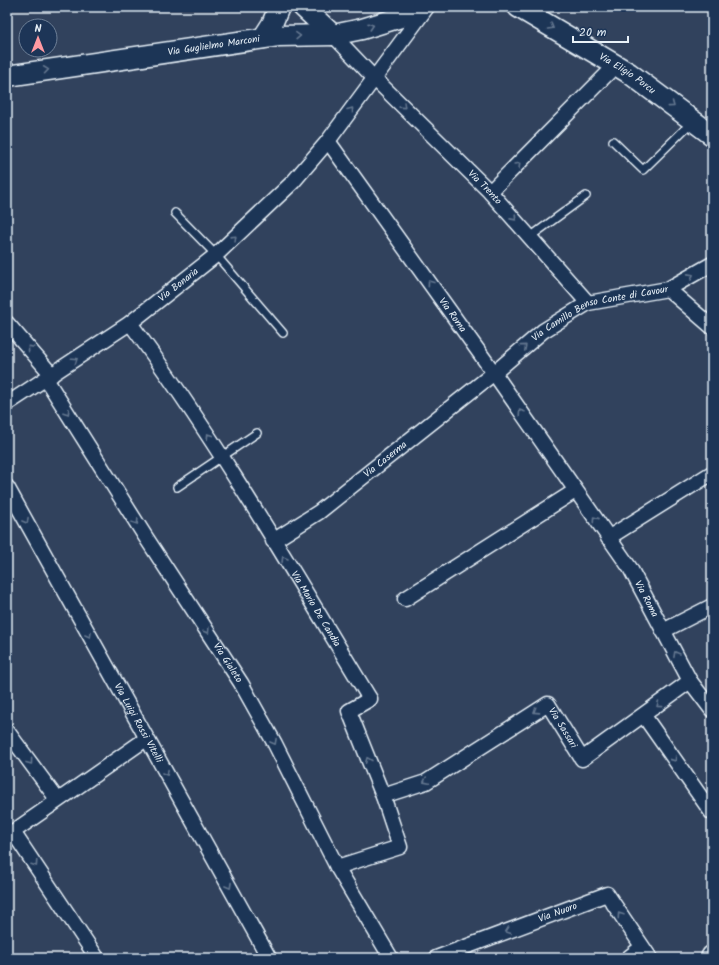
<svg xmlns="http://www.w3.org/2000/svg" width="719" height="965" font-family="Kalam,sans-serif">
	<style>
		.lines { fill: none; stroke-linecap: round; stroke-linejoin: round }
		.lane-casing { stroke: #e8f1f8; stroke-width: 10 }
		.street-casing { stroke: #e8f1f8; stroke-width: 17 }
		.secondary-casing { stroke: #e8f1f8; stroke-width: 23 }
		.lane { stroke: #1d3557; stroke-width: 7 }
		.street { stroke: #1d3557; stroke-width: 14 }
		.secondary { stroke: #1d3557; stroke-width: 20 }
		.oneway { stroke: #64778f }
		.labels { text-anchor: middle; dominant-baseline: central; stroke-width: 3; stroke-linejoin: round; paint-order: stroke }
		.street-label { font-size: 10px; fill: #e8f1f8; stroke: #1d3557 }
	</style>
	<rect width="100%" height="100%" fill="#31425d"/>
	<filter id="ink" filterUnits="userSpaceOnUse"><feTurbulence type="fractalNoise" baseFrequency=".025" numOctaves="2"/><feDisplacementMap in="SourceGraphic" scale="8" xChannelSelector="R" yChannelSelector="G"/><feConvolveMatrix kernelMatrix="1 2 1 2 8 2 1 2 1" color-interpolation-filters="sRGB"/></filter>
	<g filter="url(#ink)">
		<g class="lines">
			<defs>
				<path id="lane" d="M613,141L643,170L693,121
					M175,213L216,255L283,333
					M530,237L586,196
					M177,487L257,433"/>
				<g id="street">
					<path id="s1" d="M333,35L375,79L490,192L588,303"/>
					<path id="s2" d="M328,141L494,373L630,568L690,681L712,710"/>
					<path d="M490,192L616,65"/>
					<path d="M668,289L712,327"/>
					<path d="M7,323L52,375"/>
					<path id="s3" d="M130,323C219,443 293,572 370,699L349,711L383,796L400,847L337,867"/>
					<path id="s4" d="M46,379L145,536L241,683L275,744L337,867L391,958"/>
					<path id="s5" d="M7,404L130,323L216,255L293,182L328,141L427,7"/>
					<path id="s6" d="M7,487L269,958"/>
					<path d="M608,538L712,473"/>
					<path id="s7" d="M273,541L319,512L494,373L543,331L588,303L668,289L712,264"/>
					<path d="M405,599L575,491"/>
					<path d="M663,631L712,606"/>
					<path d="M644,716L712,813"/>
					<path d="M7,731L57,799"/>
					<path id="s8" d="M383,796L426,782L548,704L582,759L690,681"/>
					<path d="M13,832L97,958"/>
					<path d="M7,836L146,739"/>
					<path id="s9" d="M436,958L607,894L650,958"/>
					<path d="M628,958L642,947"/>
				</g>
				<g id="secondary">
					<path d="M303,7L333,35"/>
					<path id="s10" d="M518,7L629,73L712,135"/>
					<path d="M263,38L272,24L279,7"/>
					<path id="s11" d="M7,76L278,36L333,35L362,29L398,18L418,7"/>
					<path d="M711,958L712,956"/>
				</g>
			</defs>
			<use href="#lane" class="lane-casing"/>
			<use href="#street" class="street-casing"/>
			<use href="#secondary" class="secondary-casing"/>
			<use href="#lane" class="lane"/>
			<use href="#street" class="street"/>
			<use href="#secondary" class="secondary"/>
		</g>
		<defs><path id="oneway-chevron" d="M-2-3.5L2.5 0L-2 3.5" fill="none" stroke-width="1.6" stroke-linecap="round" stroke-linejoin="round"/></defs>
		<g class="oneway">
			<use href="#oneway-chevron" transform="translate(371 26) rotate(-18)"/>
			<use href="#oneway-chevron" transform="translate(551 27) rotate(30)"/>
			<use href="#oneway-chevron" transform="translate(298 36) rotate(-2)"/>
			<use href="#oneway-chevron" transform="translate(46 70) rotate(-8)"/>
			<use href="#oneway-chevron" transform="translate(672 105) rotate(37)"/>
			<use href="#oneway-chevron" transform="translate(403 106) rotate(44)"/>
			<use href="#oneway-chevron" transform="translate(351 110) rotate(-53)"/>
			<use href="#oneway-chevron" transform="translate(518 165) rotate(-45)"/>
			<use href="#oneway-chevron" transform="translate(514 218) rotate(48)"/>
			<use href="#oneway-chevron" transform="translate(234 238) rotate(-44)"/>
			<use href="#oneway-chevron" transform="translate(691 276) rotate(-29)"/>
			<use href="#oneway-chevron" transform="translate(430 283) rotate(-126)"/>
			<use href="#oneway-chevron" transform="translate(524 347) rotate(-40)"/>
			<use href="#oneway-chevron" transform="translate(30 348) rotate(-131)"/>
			<use href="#oneway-chevron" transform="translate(75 360) rotate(-34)"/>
			<use href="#oneway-chevron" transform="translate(67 412) rotate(58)"/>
			<use href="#oneway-chevron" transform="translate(521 412) rotate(-124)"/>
			<use href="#oneway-chevron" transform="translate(209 436) rotate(-123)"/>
			<use href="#oneway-chevron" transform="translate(595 519) rotate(-125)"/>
			<use href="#oneway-chevron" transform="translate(26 521) rotate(61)"/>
			<use href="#oneway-chevron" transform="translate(136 522) rotate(58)"/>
			<use href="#oneway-chevron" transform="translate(284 559) rotate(-121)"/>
			<use href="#oneway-chevron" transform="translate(207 631) rotate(57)"/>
			<use href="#oneway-chevron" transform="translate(89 635) rotate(61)"/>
			<use href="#oneway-chevron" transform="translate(676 654) rotate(-119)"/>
			<use href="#oneway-chevron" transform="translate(659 705) rotate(143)"/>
			<use href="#oneway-chevron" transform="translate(536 711) rotate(147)"/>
			<use href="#oneway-chevron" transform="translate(274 742) rotate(61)"/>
			<use href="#oneway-chevron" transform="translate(674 759) rotate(55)"/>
			<use href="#oneway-chevron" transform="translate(368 760) rotate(-112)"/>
			<use href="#oneway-chevron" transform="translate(30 762) rotate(54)"/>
			<use href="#oneway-chevron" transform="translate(166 773) rotate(61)"/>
			<use href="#oneway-chevron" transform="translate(426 781) rotate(153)"/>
			<use href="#oneway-chevron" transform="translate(35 864) rotate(56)"/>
			<use href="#oneway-chevron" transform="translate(229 886) rotate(61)"/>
			<use href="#oneway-chevron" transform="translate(620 915) rotate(-124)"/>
			<use href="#oneway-chevron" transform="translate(508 931) rotate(160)"/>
		</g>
	</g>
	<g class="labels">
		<g class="street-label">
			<text stroke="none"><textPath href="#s11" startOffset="209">Via Guglielmo Marconi</textPath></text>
			<text stroke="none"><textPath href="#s10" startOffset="128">Via Eligio Porcu</textPath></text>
			<text stroke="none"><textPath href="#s1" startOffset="215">Via Trento</textPath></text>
			<text stroke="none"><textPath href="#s5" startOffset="209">Via Bonaria</textPath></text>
			<text stroke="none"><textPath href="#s2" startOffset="214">Via Roma</textPath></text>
			<text stroke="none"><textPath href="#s7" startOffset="403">Via Camillo Benso Conte di Cavour</textPath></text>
			<text stroke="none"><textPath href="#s7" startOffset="139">Via Caserma</textPath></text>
			<text stroke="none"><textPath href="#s2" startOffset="558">Via Roma</textPath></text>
			<text stroke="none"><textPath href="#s3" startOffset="341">Via Mario De Candia</textPath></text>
			<text stroke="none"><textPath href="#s4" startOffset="337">Via Gialeto</textPath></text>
			<text stroke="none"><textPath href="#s6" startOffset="270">Via Luigi Rossi Vitelli</textPath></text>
			<text stroke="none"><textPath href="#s8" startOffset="218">Via Sassari</textPath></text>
			<text stroke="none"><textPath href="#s9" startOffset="130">Via Nuoro</textPath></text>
		</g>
	</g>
	<rect width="719" height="965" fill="none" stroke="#1d3557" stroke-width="24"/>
	<rect x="12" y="12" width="695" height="941" fill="none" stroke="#e8f1f8" stroke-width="1.5" filter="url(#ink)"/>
	<g transform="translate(38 38)"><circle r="19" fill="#1d3557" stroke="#6e8097"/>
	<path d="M0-3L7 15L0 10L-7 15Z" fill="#ff9aa2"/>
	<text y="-6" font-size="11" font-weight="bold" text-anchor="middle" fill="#e8f1f8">N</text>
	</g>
	<path d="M573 36v6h55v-6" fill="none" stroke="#e8f1f8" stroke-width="2"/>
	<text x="579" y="36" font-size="12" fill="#e8f1f8" stroke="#1d3557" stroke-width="3" paint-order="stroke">20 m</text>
</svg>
